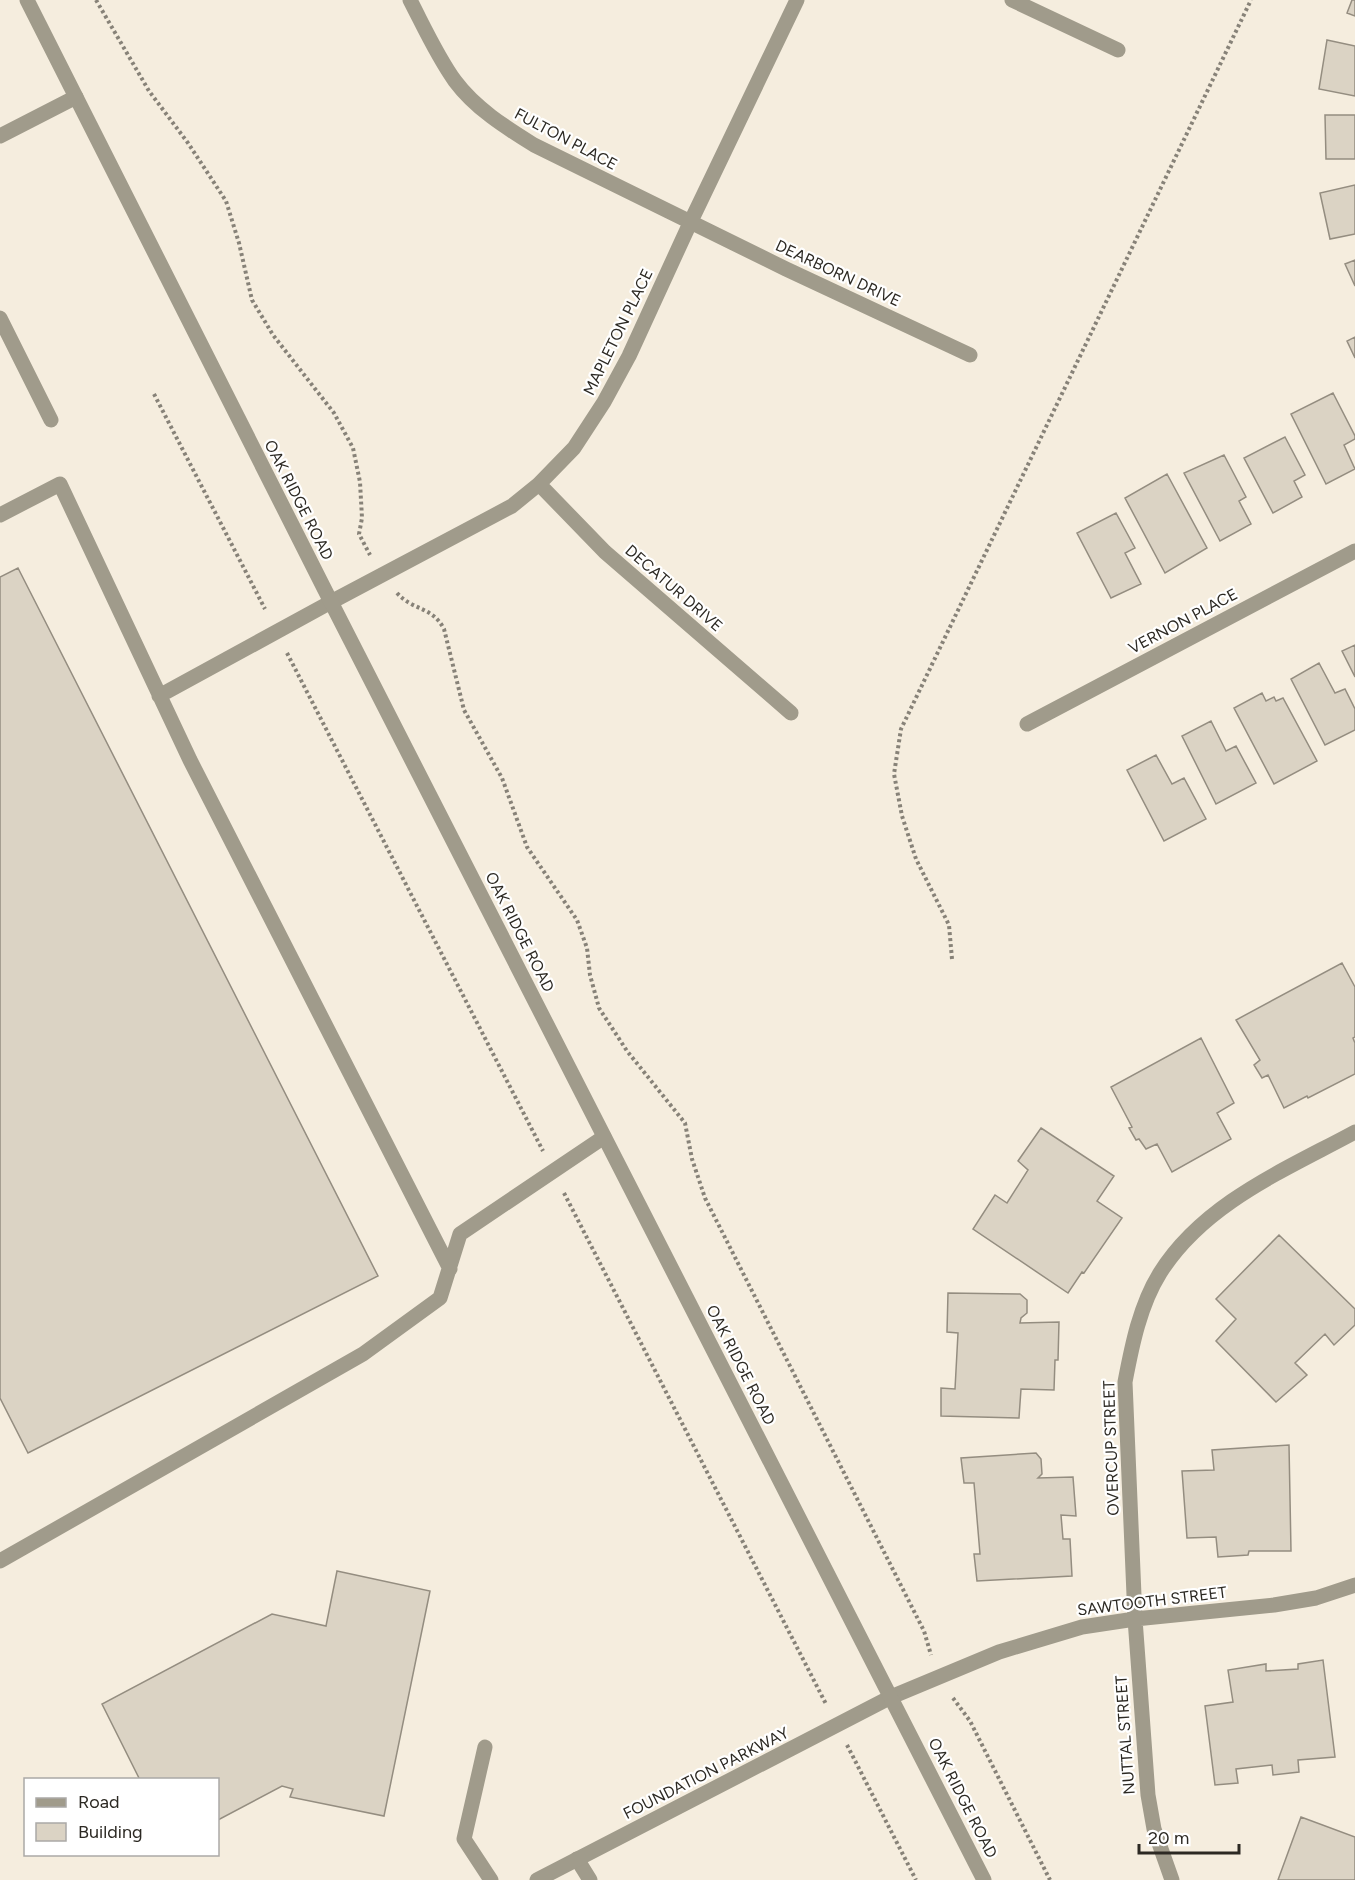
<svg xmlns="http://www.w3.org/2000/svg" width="1355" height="1880" font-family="Figtree,sans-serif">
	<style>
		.building { fill: #dbd3c4; stroke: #948d80; stroke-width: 1.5 }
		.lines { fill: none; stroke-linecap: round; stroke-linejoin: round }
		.path { stroke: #878278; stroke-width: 4; stroke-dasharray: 3 3; stroke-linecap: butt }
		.service { stroke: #a09b8b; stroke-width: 15 }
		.minor { stroke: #a09b8b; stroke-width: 15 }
		.tertiary { stroke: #a09b8b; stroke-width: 15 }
		.labels { text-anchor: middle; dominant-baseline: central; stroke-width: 4.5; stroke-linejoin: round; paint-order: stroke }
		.street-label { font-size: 16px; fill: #2c2923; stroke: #fff }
	</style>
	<rect width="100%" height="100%" fill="#f5edde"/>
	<path class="building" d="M1352,0H1355V16L1347,13Z
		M1327,40L1355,46V96L1319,89Z
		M1325,115H1355V159H1326Z
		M1355,185V234L1330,239L1320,193Z
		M1355,260V286L1345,264Z
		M1355,337V358L1347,341Z
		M1333,393L1355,436V439L1344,445L1355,469L1326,484L1291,414Z
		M1285,437L1305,475L1294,481L1302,497L1273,513L1244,458Z
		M1224,455L1246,497L1239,501L1251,524L1220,541L1184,473Z
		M1167,474L1207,548L1165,573L1125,498Z
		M1116,513L1135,548L1125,553L1141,584L1111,598L1077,533Z
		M18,568L378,1276L28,1453L0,1398V577Z
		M1355,645V677L1342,651Z
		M1319,663L1335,693L1345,689L1355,709V730L1325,745L1291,679Z
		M1262,693L1266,701L1274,697L1276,701L1283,698L1317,761L1274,784L1234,708Z
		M1211,721L1226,751L1236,746L1256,783L1216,804L1182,736Z
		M1156,755L1172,784L1184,778L1206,819L1164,841L1127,770Z
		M1342,963L1355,987V1037L1353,1038L1355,1043V1074L1308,1098L1307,1096L1284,1108L1268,1075L1262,1078L1254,1065L1260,1060L1236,1020Z
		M1201,1038L1234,1103L1217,1113L1231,1139L1172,1172L1157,1144L1146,1149L1139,1139L1136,1140L1129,1128L1132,1127L1111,1087Z
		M1041,1128L1114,1176L1097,1201L1122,1218L1084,1273L1082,1272L1068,1293L973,1229L995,1195L1007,1203L1028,1170L1018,1161Z
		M1279,1235L1355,1309V1325L1334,1345L1325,1334L1295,1363L1307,1375L1276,1402L1216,1341L1236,1319L1216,1299Z
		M948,1293L1020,1294L1027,1300V1313L1021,1318L1020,1323L1059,1322L1058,1360H1055L1054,1390L1021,1389L1019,1418L941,1416V1388L955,1389L958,1333L947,1332Z
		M1289,1445L1291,1551H1249L1248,1555L1218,1557L1216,1537L1187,1538L1182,1471L1214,1470L1212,1450Z
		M1036,1453L1041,1459L1042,1474L1038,1478L1073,1477L1076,1516L1061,1515L1063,1539H1070L1072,1576L977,1581L974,1554H980L974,1483H964L961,1458Z
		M337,1571L430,1591L384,1816L290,1797L293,1789L282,1786L218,1820V1780H140L102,1704L272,1614L326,1626Z
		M1323,1660L1335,1757L1298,1760L1299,1772L1273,1775L1272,1765L1236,1769L1238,1783L1215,1785L1205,1706L1233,1702L1228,1670L1266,1664V1671L1298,1669V1664Z
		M1301,1817L1355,1837V1880H1278Z"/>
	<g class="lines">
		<path class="path" d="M96,0L149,91L188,143L226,201L239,243L252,300L273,335L334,413L353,448L360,482L362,518L359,534L370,555
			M154,394L265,609
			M397,593C413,611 432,606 444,629L464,710L502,778L527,847L577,920L587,948L590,975L599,1008L627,1051L685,1123L692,1159L705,1198L924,1631L931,1655
			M287,653L543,1151
			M952,959L949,925L916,859L902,816L894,774L901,729L1251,0
			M564,1193L826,1704
			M953,1698L970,1721L1050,1880
			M847,1745L916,1880"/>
		<path class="service" d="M0,136L76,97
			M0,318L51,420
			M0,515L60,484L190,760L450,1269
			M159,696L331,602
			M0,1561L363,1354L440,1298L460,1234L604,1137
			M485,1747L464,1839L491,1880
			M577,1859L590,1880"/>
		<path class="minor" d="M410,0C424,27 437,56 455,81C475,108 505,127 534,145L786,269L970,355
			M1012,0L1118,50
			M539,484L605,552L791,713
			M331,602L512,506L539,484L574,448L604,402L629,356L691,221L797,0
			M1027,724L1355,551
			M537,1880L891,1697L999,1652L1082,1627L1135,1619L1274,1605L1316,1598L1355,1585
			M1172,1880L1154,1829L1148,1795L1135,1619L1125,1382C1132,1345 1140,1305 1160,1273C1204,1203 1285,1170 1355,1132"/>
		<path class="tertiary" d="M27,0L331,602L984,1880"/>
	</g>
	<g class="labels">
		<g class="street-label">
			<text transform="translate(566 139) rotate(28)">FULTON PLACE</text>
			<text transform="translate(838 273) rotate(25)">DEARBORN DRIVE</text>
			<text transform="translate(618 332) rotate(-64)">MAPLETON PLACE</text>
			<text transform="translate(299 500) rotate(63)">OAK RIDGE ROAD</text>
			<text transform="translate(674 588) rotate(41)">DECATUR DRIVE</text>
			<text transform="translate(1183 621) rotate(-28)">VERNON PLACE</text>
			<text transform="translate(520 932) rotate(63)">OAK RIDGE ROAD</text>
			<text transform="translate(741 1365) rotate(63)">OAK RIDGE ROAD</text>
			<text transform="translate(1111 1448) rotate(-92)">OVERCUP STREET</text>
			<text transform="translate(1152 1601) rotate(-7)">SAWTOOTH STREET</text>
			<text transform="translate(1125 1735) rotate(-94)">NUTTAL STREET</text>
			<text transform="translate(706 1773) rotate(-27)">FOUNDATION PARKWAY</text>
			<text transform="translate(963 1798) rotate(63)">OAK RIDGE ROAD</text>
		</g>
	</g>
	<rect x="24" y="1778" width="195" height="78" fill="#ffffff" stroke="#aba9a7" stroke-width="1.5"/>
	<rect x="36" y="1798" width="30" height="9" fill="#a09b8b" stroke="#aba9a7" stroke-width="1.5"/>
	<text x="78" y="1808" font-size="18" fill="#2c2923">Road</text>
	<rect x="36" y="1823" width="30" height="18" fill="#dbd3c4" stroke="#aba9a7" stroke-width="1.5"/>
	<text x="78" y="1838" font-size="18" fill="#2c2923">Building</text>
	<path d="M1139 1844v9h100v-9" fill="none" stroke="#2c2923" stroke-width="3"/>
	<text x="1148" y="1844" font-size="18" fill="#2c2923" stroke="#ffffff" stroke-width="4.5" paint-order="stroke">20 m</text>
</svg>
